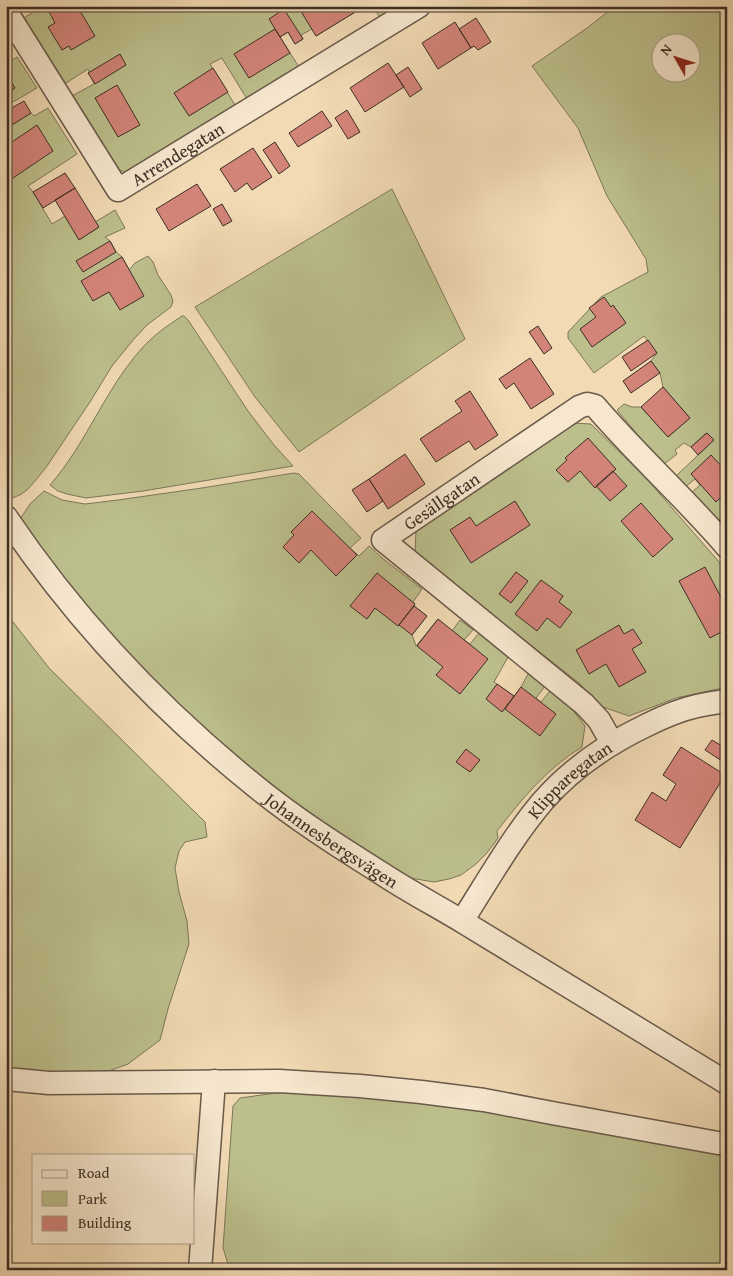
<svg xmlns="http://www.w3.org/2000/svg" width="733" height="1276" font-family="'Gentium Book Plus',serif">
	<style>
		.green { fill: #bcbf8c; stroke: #7c7759; fill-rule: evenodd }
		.building { fill: #d38479; stroke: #3d2f26 }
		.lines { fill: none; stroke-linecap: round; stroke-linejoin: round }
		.minor-casing { stroke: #6a5a4a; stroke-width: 25 }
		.minor { stroke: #f6e7ce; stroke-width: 22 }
		.labels { text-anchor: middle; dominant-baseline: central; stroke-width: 4; stroke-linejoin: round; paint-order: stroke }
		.street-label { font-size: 18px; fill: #3d2f26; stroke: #f6e7ce }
	</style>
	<rect width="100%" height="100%" fill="#f1dab4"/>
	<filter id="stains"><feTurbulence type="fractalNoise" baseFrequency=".004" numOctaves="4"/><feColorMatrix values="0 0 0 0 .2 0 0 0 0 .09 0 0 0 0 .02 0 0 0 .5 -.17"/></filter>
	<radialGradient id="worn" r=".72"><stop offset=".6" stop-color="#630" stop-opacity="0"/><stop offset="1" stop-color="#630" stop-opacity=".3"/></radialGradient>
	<path class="green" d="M43,6H365L316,36L312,29L301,35L303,39L295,44L288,32L280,37L299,67L247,99L222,58L210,64L235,105L184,140L131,173L110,168L70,97L94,84L88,69L63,85L22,19Z
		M373,6H398L380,18Z
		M615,6H727V514L715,522L690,494L700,485L695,479L684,488L675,477L714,440L706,433L691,447L684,443L675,450L677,454L663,465L617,410L624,404L632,407H641L668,437L690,418L663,387L660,373L651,361L657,353L644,336L594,373L568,338V332L601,297L648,272L646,259L607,196L578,128L532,66L587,28ZM660,42H690V72H660Z
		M17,57L37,88L6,106V94L15,88L6,73V64Z
		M48,108L77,154L28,186L33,192L52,224L65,216L79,239L98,228L95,222L115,210L125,228L105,237L110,241L116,252L122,257L129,270L135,263L148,256L153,262L158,275L171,295L173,301L171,307L147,325L134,339L112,366L90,402L47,466L36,480L27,490L20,495L12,498L6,499V127L7,128L31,113L34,116Z
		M392,189L465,339L299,452L255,397L195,307Z
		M182,316H184L188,320L248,411L274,445L293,466L143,491L86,498L67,494L58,491L50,485C88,442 107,383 148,342C158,332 170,324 182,316Z
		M572,423L591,424L645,477L727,571V687L676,698L629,716L603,707L579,683L415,554L416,530Z
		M294,473L299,474L361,538L350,548L359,556L369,546L382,558L422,589L413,602L415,604L414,606L427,616L412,635L416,646L438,619L452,631L460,620L473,630L464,640L470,644L479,633L508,657L494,682L514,696L521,687L528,674L545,686L536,698L541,702L551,690L566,701L585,726L582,747C547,768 522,799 497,831L498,838L493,845L486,854L476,864L461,875L449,879L434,882L410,878L358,849L264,781L204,729L147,674L107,632L48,561L20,519L30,504L44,491L62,500L85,504L118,500L202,488Z
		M6,613L49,668L205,822L207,837L185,842L179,851L175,868L179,892L187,921L189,944L168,1009L160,1040L128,1064L103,1073L54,1075L6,1068Z
		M283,1092L365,1097L484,1109L727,1153V1270H233L229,1267L223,1248L233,1106L240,1098Z"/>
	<path class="building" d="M46,6H77L95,36L71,50L69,46L62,50L48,27L55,23Z
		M313,6H365L316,36L302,13Z
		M284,9L303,39L295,44L288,32L280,37L269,19Z
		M476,18L491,42L478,50L474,46L471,48L459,29Z
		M455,22L471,48L438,69L422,43Z
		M275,29L290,53L249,78L234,54Z
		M120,54L126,65L95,84L88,73Z
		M388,63L404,87L365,112L350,88Z
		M408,67L422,89L410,97L396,75Z
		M213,68L228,92L189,116L174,93Z
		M6,73L15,88L6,94Z
		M117,85L140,125L118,137L95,98Z
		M24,101L31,113L7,128L6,111Z
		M347,110L360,132L348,139L335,118Z
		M322,111L332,126L298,147L289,133Z
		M37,125L53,151L10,180L6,174V146Z
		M275,142L290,166L279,174L263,150Z
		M253,148L272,177L252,190L247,183L235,192L220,169Z
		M65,173L75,188L43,208L33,192Z
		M197,184L211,206L169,231L156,209Z
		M75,188L99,227L79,240L55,200Z
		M222,204L232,221L223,226L213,209Z
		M110,241L116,252L83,272L76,261Z
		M122,257L144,296L120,310L109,292L93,301L81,281Z
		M604,297L611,307L613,305L626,323L592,347L580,329L596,317L589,308Z
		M538,326L552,348L544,354L529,332Z
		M648,340L657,353L631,371L622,357Z
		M530,358L554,394L531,409L514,383L506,389L499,379Z
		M651,361L660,373L631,393L623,381Z
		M663,387L690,418L668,437L641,407Z
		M470,391L498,435L475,450L469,441L436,462L420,439L462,411L455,401Z
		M707,433L714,440L698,455L691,447Z
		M588,438L616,469L595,488L580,471L568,482L556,470L567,460L565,458Z
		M405,454L425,484L388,509L369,479Z
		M711,455L727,472V492L716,502L691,474Z
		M613,471L627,486L610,501L596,486Z
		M369,479L383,501L367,512L352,490Z
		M515,501L530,525L471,563L450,530L470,517L476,526Z
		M641,503L673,539L653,557L621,521Z
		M312,511L357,555L336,576L311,550L299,563L283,547L294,535L291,532Z
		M705,567L723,601L727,599V629L710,638L679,581Z
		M516,572L528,581L511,603L499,594Z
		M377,573L415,604L398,626L375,608L367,619L350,606Z
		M541,580L563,596L559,602L572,612L560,628L547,618L537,631L515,614Z
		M414,606L427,616L412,635L399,625Z
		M438,619L488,659L460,694L436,675L443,667L417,646Z
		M619,625L624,634L633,629L642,643L632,649L646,672L619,687L606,664L589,674L576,650Z
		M497,684L514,696L502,712L486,699Z
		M521,687L556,714L540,736L505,709Z
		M712,740L727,749V753L722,761L705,750Z
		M681,747L725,775L680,848L635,820L652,792L666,801L676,784L663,775Z
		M466,749L480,760L470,772L456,762Z"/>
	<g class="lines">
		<defs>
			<g id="minor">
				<path id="s1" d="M6,11L118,190L419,6"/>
				<path id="s2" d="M6,517C76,621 157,707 255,786C294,818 338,846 381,873C408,891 437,906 465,923C552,976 639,1029 727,1083"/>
				<path id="s3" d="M612,743L599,720L584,704L383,540L579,407L587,404L595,406C637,455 685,498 727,547"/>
				<path id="s4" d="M462,921C487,882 513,836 543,801C572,768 607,744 647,725C663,717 679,710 697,706C707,704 717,702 727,701"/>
				<path d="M6,1079L49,1083L279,1081L360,1086L421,1092L484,1100L552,1113L718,1143H727"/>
				<path d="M200,1270L214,1081"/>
			</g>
		</defs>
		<use href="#minor" class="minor-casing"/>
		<use href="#minor" class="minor"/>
	</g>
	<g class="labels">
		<g class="street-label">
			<text stroke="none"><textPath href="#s1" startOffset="281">Arrendegatan</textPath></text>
			<text stroke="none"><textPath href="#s3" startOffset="378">Gesällgatan</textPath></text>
			<text stroke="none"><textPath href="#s4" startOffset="179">Klipparegatan</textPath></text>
			<text stroke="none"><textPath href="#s2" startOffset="462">Johannesbergsvägen</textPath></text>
		</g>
	</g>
	<rect width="733" height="1276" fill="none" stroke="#f1dab4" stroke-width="25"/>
	<rect x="8" y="8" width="718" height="1261" fill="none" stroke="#3d2f26" stroke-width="2.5"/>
	<rect x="12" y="12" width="708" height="1251" fill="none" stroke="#3d2f26"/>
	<rect x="32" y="1154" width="162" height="90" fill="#f6e7ce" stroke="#ac9d8b"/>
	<rect x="42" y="1170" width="25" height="8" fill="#f6e7ce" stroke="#ac9d8b"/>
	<text x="78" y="1178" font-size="15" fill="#3d2f26">Road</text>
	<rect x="42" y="1191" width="25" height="15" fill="#bcbf8c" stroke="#ac9d8b"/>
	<text x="78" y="1204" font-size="15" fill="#3d2f26">Park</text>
	<rect x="42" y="1216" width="25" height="15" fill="#d38479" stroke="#ac9d8b"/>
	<text x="78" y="1228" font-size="15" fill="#3d2f26">Building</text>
	<g transform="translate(676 58) rotate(309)"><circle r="24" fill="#f6e7ce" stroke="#ac9d8b"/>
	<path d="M0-4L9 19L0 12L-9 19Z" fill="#8f2418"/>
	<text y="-8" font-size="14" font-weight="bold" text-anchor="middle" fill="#3d2f26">N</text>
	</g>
	<rect width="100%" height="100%" filter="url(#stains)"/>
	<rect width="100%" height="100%" fill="url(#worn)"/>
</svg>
